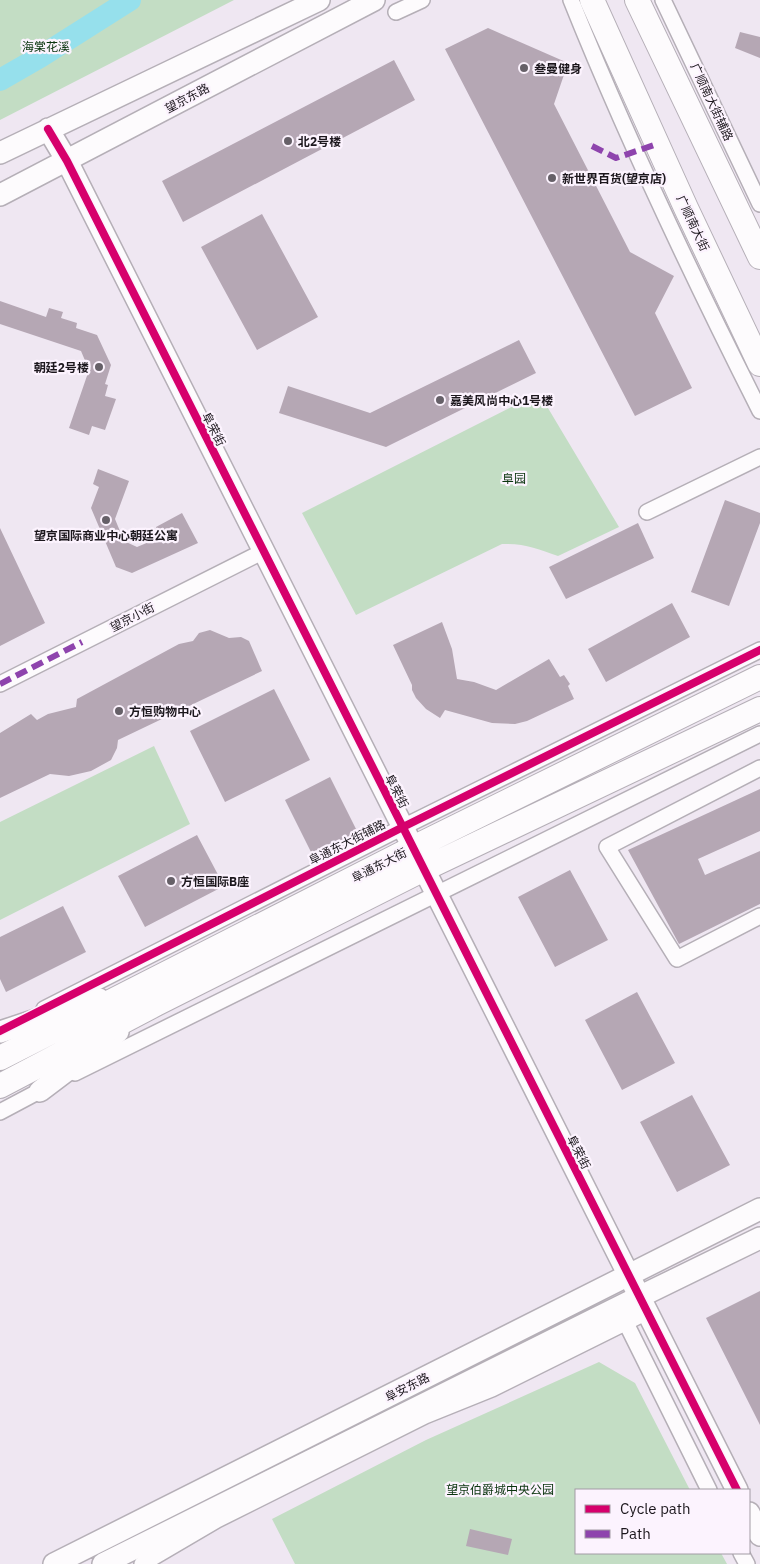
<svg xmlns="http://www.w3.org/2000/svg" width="760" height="1564" font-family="'IBM Plex Sans','Noto Sans SC',sans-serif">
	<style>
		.green { fill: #c3ddc4 }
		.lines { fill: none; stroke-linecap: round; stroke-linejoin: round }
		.river { stroke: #96e0ec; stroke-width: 22 }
		.building { fill: #b5a7b4 }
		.street-casing { stroke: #b5afb7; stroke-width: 18 }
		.secondary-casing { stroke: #b5afb7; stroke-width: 24 }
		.primary-casing { stroke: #b5afb7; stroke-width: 26 }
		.street { stroke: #fdfbfd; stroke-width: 15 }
		.secondary { stroke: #fdfbfd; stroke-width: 21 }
		.primary { stroke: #fdfbfd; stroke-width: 24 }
		.quiet { stroke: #8e44ad; stroke-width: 6; stroke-dasharray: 12 6; stroke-linecap: butt }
		.cycleway-casing { stroke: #fcf3fe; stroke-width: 11 }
		.cycleway { stroke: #d6006c; stroke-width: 8 }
		.poi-dot { fill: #666068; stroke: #fcf3fe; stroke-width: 2 }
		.labels { text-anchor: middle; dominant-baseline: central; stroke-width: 4.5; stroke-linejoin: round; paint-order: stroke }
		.park-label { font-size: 12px; fill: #0a340e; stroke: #fcf3fe }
		.poi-label { font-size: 12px; font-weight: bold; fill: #1c171d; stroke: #fcf3fe; text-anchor: start }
		.street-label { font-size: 12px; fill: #1c171d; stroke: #fcf3fe }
	</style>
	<rect width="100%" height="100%" fill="#efe7f2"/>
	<path class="green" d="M0,0H234L0,120Z
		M539,393L619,527L558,556C538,549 524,543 502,544L356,615L302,513Z
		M154,746L190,824L0,920V822Z
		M599,1362L635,1383L690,1490H576V1553H721L727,1564H295L272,1519L426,1440Z"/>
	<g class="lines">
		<path class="river" d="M0,80L40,57L130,0"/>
	</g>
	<path class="building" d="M488,28L568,63L554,104L630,252L674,276L655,313L692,388L635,416L445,49Z
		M740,32L760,37V58L735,48Z
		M394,60L415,100L183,222L162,181Z
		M262,214L318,317L257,350L201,247Z
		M0,301L46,317L49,308L63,312L61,318L77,323L76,328L97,335L111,365L105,384L108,385L105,396L116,399L105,430L92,426L89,435L69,428L89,370L81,351L0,324Z
		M519,340L536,373L386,447L279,413L288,386L370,413Z
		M98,469L129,481L115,519L124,541L137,547L161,537L156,527L182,513L198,543L132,573L116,567L91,508L99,487L93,484Z
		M725,500L760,513V523L729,606L691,592Z
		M638,523L654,558L566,599L549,567Z
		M0,528L45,623L0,646Z
		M672,603L690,637L606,682L588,649Z
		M442,622L452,649L457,679L474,682L496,690L549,659L560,677L564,675L570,684L568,686L574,699L527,721L515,724L492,723L445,710L440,718L426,709L416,698L412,690V685L393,645Z
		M210,630L229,638L241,637L249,641L262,671L118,740L117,748L111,760L91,771L69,776L50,774L0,798V733L31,714L37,720L48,714L76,707L77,699L179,644L193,641L199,633Z
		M274,689L310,760L225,802L190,731Z
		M330,777L360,837L315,860L285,800Z
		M760,789V831L698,859L705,875L760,851V904L679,944L628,850Z
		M197,835L224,886L145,927L118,876Z
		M570,870L608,940L555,967L518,897Z
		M63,906L86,952L6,992L0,979V937Z
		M637,992L675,1063L622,1090L585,1020Z
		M692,1095L730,1165L677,1192L640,1122Z
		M760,1291V1425L706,1318Z
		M470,1529L512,1539L508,1555L466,1546Z"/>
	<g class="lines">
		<defs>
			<path id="street" d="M571,0C627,140 692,276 760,411
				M663,0L760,204
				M396,12L422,0
				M647,512L760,457
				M0,684L264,551
				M760,768L607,847L677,959L760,916
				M44,1009L403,827L760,650
				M75,1073L760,734
				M0,1112L47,1087
				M622,1315L709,1490
				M741,1553L747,1564
				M142,1564L217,1520L425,1416L492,1389L647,1312"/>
			<path id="secondary" d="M48,129L67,161L737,1490
				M0,153L319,0
				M0,195L374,0
				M0,1032L99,999
				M40,1091L118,1032
				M749,1513L760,1535
				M54,1564L760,1209
				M103,1564L639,1297L760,1238"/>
			<path id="primary" d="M592,0L686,208L760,364
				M637,0L760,257
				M0,1058L413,848L760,677
				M0,1086L156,1004L424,869L760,709"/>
		</defs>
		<use href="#street" class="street-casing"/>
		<use href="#secondary" class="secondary-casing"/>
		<use href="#primary" class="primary-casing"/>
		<use href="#street" class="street"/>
		<use href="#secondary" class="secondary"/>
		<use href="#primary" class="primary"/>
		<path class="quiet" d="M592,146L616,158L657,144
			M0,684L82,642"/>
		<defs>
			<path id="cycleway" d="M48,129L67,161L737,1490
				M0,1031L403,827L760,650"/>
		</defs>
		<use href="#cycleway" class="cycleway-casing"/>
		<use href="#cycleway" class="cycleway"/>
	</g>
	<g class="poi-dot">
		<circle cx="524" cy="68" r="5"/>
		<circle cx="288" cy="141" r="5"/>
		<circle cx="552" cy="178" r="5"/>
		<circle cx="99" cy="367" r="5"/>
		<circle cx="440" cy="400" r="5"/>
		<circle cx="106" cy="520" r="5"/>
		<circle cx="119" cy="711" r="5"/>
		<circle cx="171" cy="881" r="5"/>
	</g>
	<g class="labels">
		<g class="park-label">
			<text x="46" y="46">海棠花溪</text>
			<text x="514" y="478">阜园</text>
			<text x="500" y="1489">望京伯爵城中央公园</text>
		</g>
		<g class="poi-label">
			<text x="534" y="68">叁曼健身</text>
			<text x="298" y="141">北2号楼</text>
			<text x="562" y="178">新世界百货(望京店)</text>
			<text x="89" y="367" text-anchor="end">朝廷2号楼</text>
			<text x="450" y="400">嘉美风尚中心1号楼</text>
			<text x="106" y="535" text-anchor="middle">望京国际商业中心朝廷公寓</text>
			<text x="129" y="711">方恒购物中心</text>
			<text x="181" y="881">方恒国际B座</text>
		</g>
		<g class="street-label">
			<text transform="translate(187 98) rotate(-28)">望京东路</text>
			<text transform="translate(712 102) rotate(65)">广顺南大街辅路</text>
			<text transform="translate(693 223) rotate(65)">广顺南大街</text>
			<text transform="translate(214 429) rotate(63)">阜荣街</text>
			<text transform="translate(132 617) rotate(-27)">望京小街</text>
			<text transform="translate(397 791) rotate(63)">阜荣街</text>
			<text transform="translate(347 842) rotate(-27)">阜通东大街辅路</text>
			<text transform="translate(379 865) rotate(-27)">阜通东大街</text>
			<text transform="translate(579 1152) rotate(63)">阜荣街</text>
			<text transform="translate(407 1387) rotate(-27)">阜安东路</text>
		</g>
	</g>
	<rect x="575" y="1489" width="175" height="65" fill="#fcf3fe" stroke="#a29ba4"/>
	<rect x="585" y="1505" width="25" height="8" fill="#d6006c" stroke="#a29ba4"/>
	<text x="620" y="1514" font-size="15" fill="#1c171d">Cycle path</text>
	<rect x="585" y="1530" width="25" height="8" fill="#8e44ad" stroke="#a29ba4"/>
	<text x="620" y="1539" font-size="15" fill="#1c171d">Path</text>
</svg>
